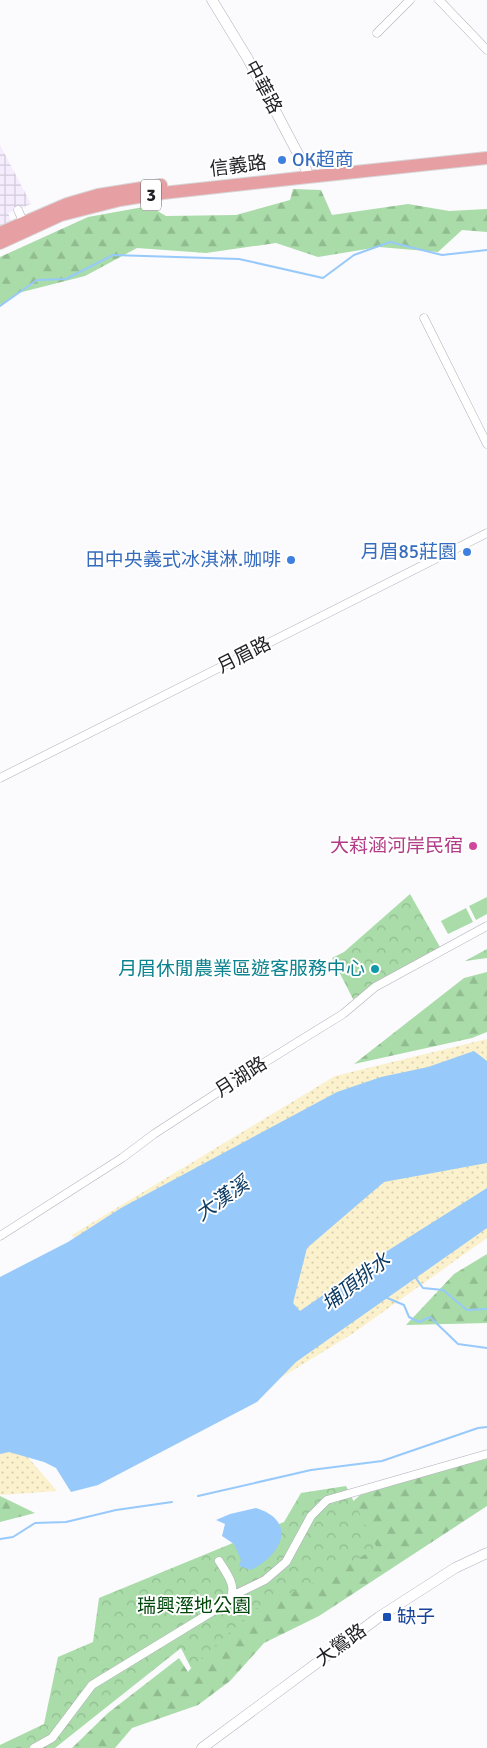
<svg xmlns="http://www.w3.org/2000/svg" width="487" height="1748" font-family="Signika,'Noto Sans TC',sans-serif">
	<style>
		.industrial { fill: url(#industrial-grid) }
		.green { fill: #a9dca8 }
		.forest { fill: url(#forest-firs) }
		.sand { fill: url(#sand-dots) }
		.park { fill: url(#park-crowns) }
		.water { fill: #97c9fa }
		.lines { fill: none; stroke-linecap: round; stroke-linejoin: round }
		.stream { stroke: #97c9fa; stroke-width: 2 }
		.minor-casing { stroke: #b2aebb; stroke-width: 9 }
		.tertiary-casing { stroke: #b2aebb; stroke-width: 11 }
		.primary-casing { stroke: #d7d7d8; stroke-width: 14 }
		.minor { stroke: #fff; stroke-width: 8 }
		.tertiary { stroke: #fff; stroke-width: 10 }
		.primary { stroke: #e6a0a4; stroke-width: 12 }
		.shop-dot { fill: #3f7fe0; stroke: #fff; stroke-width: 2 }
		.hotel-dot { fill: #d1479c; stroke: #fff; stroke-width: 2 }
		.culture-dot { fill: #0f9aa8; stroke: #fff; stroke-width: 2 }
		.transit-dot { fill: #1a4fb4; stroke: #fff; stroke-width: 2 }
		.labels { text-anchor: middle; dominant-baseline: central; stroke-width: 4; stroke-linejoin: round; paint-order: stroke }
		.shield { fill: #fff; stroke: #636266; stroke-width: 1 }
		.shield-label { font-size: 18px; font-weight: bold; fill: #201f24 }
		.street-label { font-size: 19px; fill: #201f24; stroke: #fff }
		.shop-label { font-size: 19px; fill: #366cbe; stroke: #fff; text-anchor: end }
		.hotel-label { font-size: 19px; fill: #b23c85; stroke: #fff; text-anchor: end }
		.culture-label { font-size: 19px; fill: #0d838f; stroke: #fff; text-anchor: end }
		.park-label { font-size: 19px; fill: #00470a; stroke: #fff }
		.transit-label { font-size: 19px; fill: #164399; stroke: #fff; text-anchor: start }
		.water-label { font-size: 20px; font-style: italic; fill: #0d3b62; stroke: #fff }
	</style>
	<defs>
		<pattern id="industrial-grid" width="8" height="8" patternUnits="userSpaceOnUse" patternTransform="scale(1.25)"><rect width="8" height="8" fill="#f5edfe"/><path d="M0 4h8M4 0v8" fill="none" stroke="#d2cbda"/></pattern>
		<pattern id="forest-firs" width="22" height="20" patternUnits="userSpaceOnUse" patternTransform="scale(1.25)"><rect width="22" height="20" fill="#a9dca8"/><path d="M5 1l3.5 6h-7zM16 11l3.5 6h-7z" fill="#91bc90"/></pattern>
		<pattern id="sand-dots" width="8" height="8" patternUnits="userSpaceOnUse" patternTransform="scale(1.25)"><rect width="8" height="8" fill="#fbf1cc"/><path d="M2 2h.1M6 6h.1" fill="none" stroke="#d7ceaf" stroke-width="1.8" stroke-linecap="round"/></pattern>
		<pattern id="park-crowns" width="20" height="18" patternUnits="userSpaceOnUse" patternTransform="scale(1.25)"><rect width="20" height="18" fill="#a9dca8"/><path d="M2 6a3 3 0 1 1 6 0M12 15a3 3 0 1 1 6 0" fill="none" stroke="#91bc90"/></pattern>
	</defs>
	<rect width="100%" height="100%" fill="#fbfafd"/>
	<path class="industrial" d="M0,145L31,204L8,213L12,224L0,230Z"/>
	<path class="green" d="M487,897V914L476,920L469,906Z
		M466,908L473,922L448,934L441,921Z"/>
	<path class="forest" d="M293,189L321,190L332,215L408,204L449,211L487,209V232L462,230L438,252L379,247L318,257L276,243L206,253L137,248L85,276L18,293L0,307V257L88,217L149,206L166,216L236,215L290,200Z
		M487,972V1032L472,1038L354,1064L464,978Z
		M487,1254V1323L406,1325L454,1274Z
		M487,1459V1506L319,1616L264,1643L230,1681L198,1705L132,1728L115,1748H72L108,1713L179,1658L188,1672L240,1607L360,1495L460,1465Z
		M0,1496L35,1513L0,1522Z"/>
	<path class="sand" d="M487,1039V1238L352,1334L186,1436L72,1235L335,1076Z
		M0,1425L57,1491L0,1495Z"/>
	<path class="park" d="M410,894L440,947L353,999L332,958L344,952Z
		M487,949V958L465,961Z
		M346,1486L377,1548L311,1584L255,1609L191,1668L181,1648L55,1748H0V1745L44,1724L58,1657L93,1642L99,1598L284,1522L301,1493Z"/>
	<path class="water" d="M474,1051L487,1061V1163L384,1182L307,1248L293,1303L300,1311L384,1253L487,1188V1228L296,1362L257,1402L98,1485L71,1492L56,1468L44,1462L9,1452L0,1454V1277L68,1242L121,1208L337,1092L381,1077L428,1067Z
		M256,1508C298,1521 282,1555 251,1570L239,1566L241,1560L234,1544L222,1536L225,1524L216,1520L230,1514Z"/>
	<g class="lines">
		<path class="stream" d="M0,306L37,280L66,279L113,255L239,259L323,278L354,255L390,242L442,255L487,250
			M415,1277L423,1288L443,1290L467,1310L487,1309
			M385,1297L404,1305L409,1317L419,1322L430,1317L458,1344L487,1348
			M198,1496L311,1470L382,1461L478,1428L487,1427
			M0,1539L13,1537L35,1523L66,1522L116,1510L172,1502"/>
		<defs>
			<path id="minor" d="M439,0L487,50
				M377,33L410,0
				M18,210L25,226
				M424,318L487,444
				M0,778L487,533
				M0,1236L122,1158L154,1134L246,1074L343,1014L375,987L487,926
				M232,1596L265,1580L286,1562L311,1516L327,1500L487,1454
				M34,1748L52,1738L92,1685L228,1602C239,1588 227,1574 219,1561"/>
			<path id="tertiary" d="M212,0L248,59L306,169L308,177
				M202,1748L379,1617L455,1568L487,1553"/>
			<path id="primary" d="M0,233L67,204L98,195L161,185
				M0,243L61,215L120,200L163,193L308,177L487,158"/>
		</defs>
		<use href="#minor" class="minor-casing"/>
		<use href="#tertiary" class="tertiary-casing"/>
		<use href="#primary" class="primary-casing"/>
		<use href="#minor" class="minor"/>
		<use href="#tertiary" class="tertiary"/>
		<use href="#primary" class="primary"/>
	</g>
	<g class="shop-dot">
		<circle cx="282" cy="160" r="5"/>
		<circle cx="467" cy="552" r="5"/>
		<circle cx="291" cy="560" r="5"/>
	</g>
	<circle class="hotel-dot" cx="473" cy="846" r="5"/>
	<circle class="culture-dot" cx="375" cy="969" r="5"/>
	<rect class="transit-dot" x="382" y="1612" width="10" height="10" rx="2.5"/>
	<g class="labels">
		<rect class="shield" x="141" y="179.5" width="20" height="31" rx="4"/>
		<g class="shield-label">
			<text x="151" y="195">3</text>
		</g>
		<g class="street-label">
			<text transform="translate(263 87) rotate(62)">中華路</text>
			<text transform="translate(238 166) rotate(-7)">信義路</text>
			<text transform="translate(244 655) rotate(-27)">月眉路</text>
			<text transform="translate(241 1077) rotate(-33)">月湖路</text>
			<text transform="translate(341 1645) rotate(-36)">大鶯路</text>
		</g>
		<g class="shop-label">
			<text x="292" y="160" text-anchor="start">OK超商</text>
			<text x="457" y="552">月眉85莊園</text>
			<text x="281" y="560">田中央義式冰淇淋.咖啡</text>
		</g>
		<g class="hotel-label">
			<text x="463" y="846">大嵙涵河岸民宿</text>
		</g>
		<g class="culture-label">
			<text x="365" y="969">月眉休閒農業區遊客服務中心</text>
		</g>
		<g class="park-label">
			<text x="194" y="1606">瑞興溼地公園</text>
		</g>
		<g class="transit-label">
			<text x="397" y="1617">缺子</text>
		</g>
		<g class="water-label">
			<text transform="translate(222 1199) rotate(-35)">大漢溪</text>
			<text transform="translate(356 1282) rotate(-38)">埔頂排水</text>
		</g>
	</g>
</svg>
